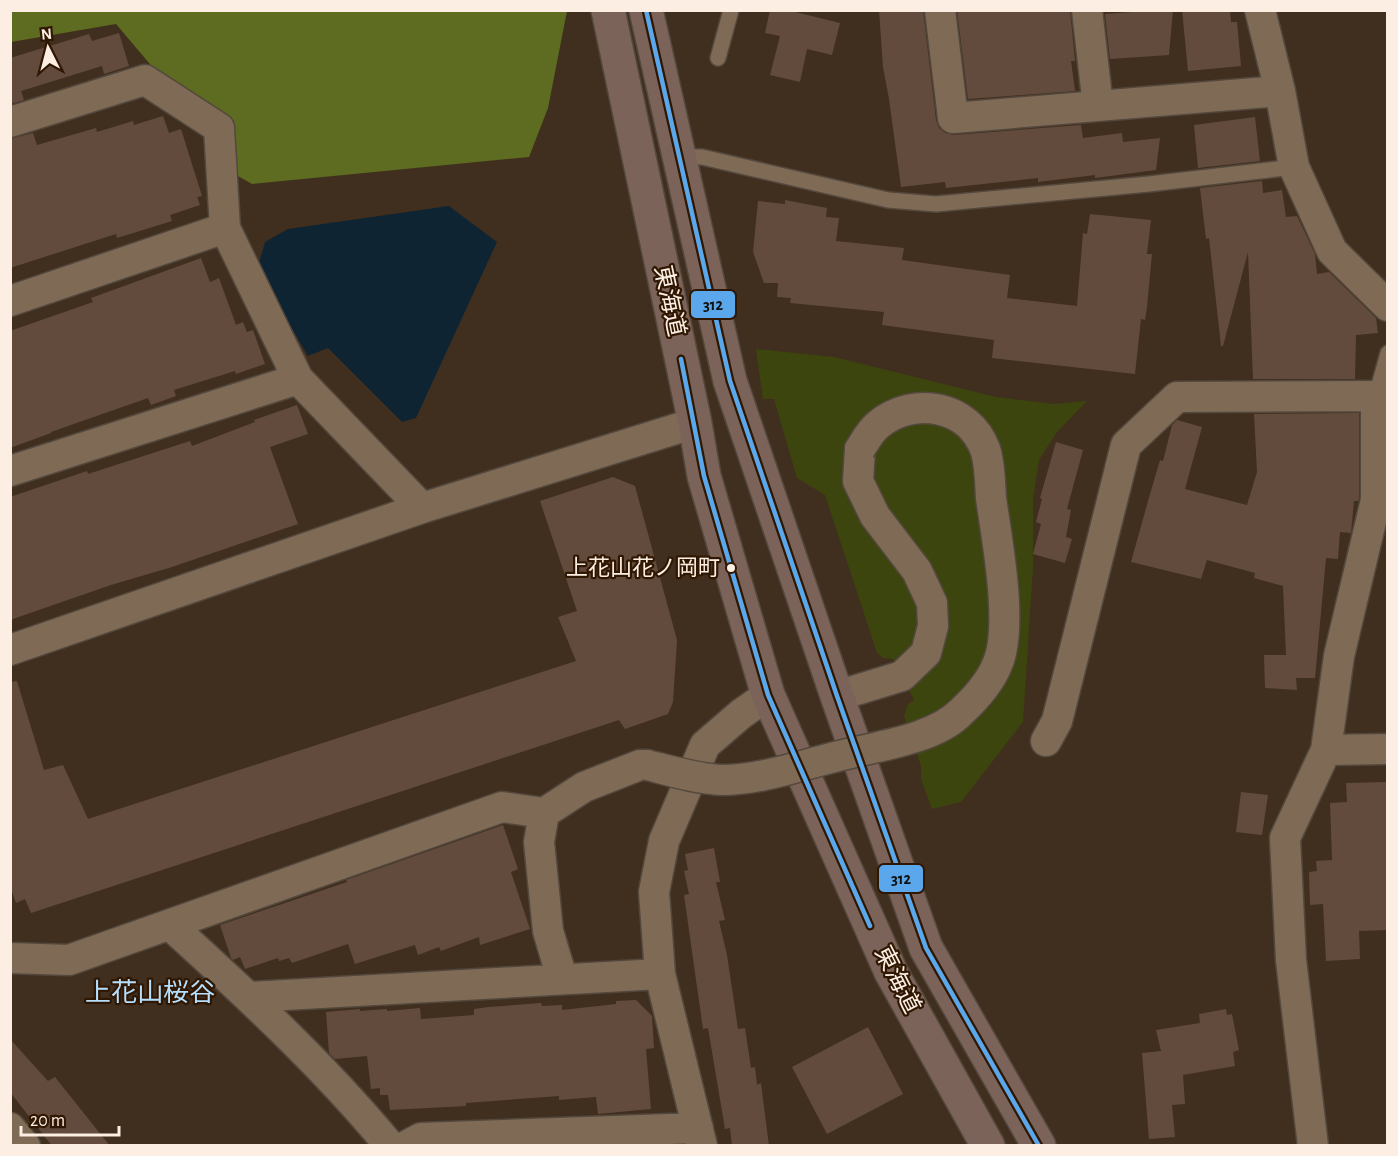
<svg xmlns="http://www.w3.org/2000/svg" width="1398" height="1156" font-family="'Alegreya Sans','Noto Sans JP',sans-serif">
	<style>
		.green { fill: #3c450d }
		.forest { fill: #5d6c20 }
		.water { fill: #0f2432 }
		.building { fill: #624b3d }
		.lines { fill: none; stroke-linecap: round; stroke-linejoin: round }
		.lane-casing { stroke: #53483d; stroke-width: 18 }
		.street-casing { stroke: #53483d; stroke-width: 33 }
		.highway-casing { stroke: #53483d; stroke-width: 36 }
		.lane { stroke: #7f6a56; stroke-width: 15 }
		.street { stroke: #7f6a56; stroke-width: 30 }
		.highway { stroke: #7c635a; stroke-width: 33 }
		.street-bridge-casing { stroke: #53483d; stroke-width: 33; stroke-linecap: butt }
		.street-bridge { stroke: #7f6a56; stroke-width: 30 }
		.bus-1-casing { stroke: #2f1701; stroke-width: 9 }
		.bus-1 { stroke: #5aa8eb; stroke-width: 4.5 }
		.bus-dot { fill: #fceee3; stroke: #2f1701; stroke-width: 2 }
		.labels { text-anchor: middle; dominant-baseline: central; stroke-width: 4.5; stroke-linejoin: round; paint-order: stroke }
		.bus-label { font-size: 22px; fill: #fceee3; stroke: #2f1701; text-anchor: end }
		.street-label { font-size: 24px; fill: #fceee3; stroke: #2f1701 }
		.neighbourhood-label { font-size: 26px; fill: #b6defd; stroke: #2f1701 }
		.line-badge { stroke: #2f1701; stroke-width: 2 }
		.pale-badge-label { font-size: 16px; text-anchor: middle; font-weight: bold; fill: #111 }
	</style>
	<rect width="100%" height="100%" fill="#402f1e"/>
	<path class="green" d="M756,349L834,357L996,397L1054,404L1087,401L1057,432L1039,460L1033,498V567L1023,722L961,802L932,809L921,779V766L904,716L908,704L914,700L893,659L883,658L877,653L825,495L797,478L774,399H763Z"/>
	<path class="forest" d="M11,11H567L548,108L529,157L252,184L236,175L160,76L116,24L11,42Z"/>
	<path class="water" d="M449,206L497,242L416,418L402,422L328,348L308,356L257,270L265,242L288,229Z"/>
	<path class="building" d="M770,10H787L840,23L832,55L807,49L800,82L770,75L780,36L765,33Z
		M879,10H923L936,120L939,128L945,133L954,135L1081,125L1083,138L1122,133L1123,142L1160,138L1156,170L1095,178V175L1038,182V178L946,188L945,182L901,187L889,99L883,67Z
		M957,10H1070L1075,61H1071L1075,91L968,99Z
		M1159,10H1173L1169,55L1110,59L1105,14Z
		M1182,10H1230L1231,22H1237L1241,66L1188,71Z
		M119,33L129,66L104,74L102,66L21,91L24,100L10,104V58L89,34L92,41Z
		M163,116L169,133L181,129L202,196L197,197L200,205L170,215L172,221L117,238L116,234L10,268V139L33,133L37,145L96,128L97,132L133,121L134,125Z
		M1255,117L1260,161L1198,168L1194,125Z
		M1262,181L1263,193L1282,190L1286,217L1297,216L1315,254L1317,274L1329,272L1376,318L1378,333L1356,335L1355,379H1253L1248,252L1223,346H1221L1209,238L1206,239L1200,188Z
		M785,200L827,208L826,217L839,218L836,241L904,248L902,260L1010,275L1007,298L1077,306L1083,233L1087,234L1090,214L1151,220L1147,254H1152L1147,307L1145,320L1141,319L1135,374L992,358L994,340L882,325L884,312L790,303L791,298L777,297L778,283H764L753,252L758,201L785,204Z
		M201,258L210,282L219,278L236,325L243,322L247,332L253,330L265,364L236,374L235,371L174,390L176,396L151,405L148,398L51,432V433L10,448V331L93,302L91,298Z
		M297,405L308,434L270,447L298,524L172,567L111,585L10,620V497L87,471L88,474L190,441L192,446L255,422L254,420Z
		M1359,413V498L1358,501H1354L1351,533L1340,532L1338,559L1326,558L1315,678H1296L1297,690L1265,688L1264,655H1286L1283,586L1254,578L1255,573L1207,560L1201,579L1131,562L1148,501L1160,460L1163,461L1172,425L1177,420L1202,427L1185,489L1247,505L1257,472L1254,414Z
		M1056,442L1083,450L1067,509L1071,510L1066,537L1072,539L1065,563L1033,554L1041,524L1036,522L1042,499L1040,498Z
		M613,477L635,486L677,640L673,702L668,714L625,729L619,720L31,913L25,899L16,903L10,886V682L17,681L44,770L63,765L88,819L576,661L558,617L577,611L540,501Z
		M1388,782V930L1359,931L1360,959L1326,961L1323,904L1310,905L1309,872L1317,871L1316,861L1332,860L1330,803L1347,802L1346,783Z
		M1241,792L1268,795L1262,835L1236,832Z
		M503,825L518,869L511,872L530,929L480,945L479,937L441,951L439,947L418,955L415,945L355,964L348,944L292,963L289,958L279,961L278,958L245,969L240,957L233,960L231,958L220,925L347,882L346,880Z
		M714,848L720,882H716L725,920L719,921L727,955L738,1029L745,1028L751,1068L755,1067L757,1085L761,1083L769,1146H732L730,1128L725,1129L708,1028L703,1029L684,895L689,894L684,871L688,870L685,854Z
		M636,1000L652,1016L654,1048L646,1049L651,1109L598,1114L596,1097L559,1100V1096L466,1103V1106L390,1110L388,1095H380V1088L371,1089L367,1056L335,1059L329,1053L326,1012L360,1009V1011L387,1009V1011L420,1008L421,1019L474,1015V1009L489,1007L541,1003L542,1006L562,1005V1010L616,1004V1001Z
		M1226,1009L1227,1015L1232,1014L1239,1050L1233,1052L1235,1066L1183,1075L1185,1104L1172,1105L1175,1137L1149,1139L1142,1053L1161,1051L1156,1030L1200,1023L1199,1014Z
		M868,1027L903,1094L827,1134L792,1067Z
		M10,1039L48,1081L55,1077L110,1146H52L10,1092Z"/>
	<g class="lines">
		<defs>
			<path id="lane" d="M718,58L731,10
				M679,157H702L888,200L936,204L1149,184L1294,167
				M1376,396L1388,353"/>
			<path id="street" d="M940,10L953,118L1280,91
				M1087,10L1098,106
				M1260,10L1280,91L1294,167L1332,251L1388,306
				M10,122L145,80L219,128L225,228L298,379L422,508
				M10,301L225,228
				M10,471L298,379
				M10,650L422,508L695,423
				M837,696L902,676L926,653L933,626L932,603L917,571L875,516L858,481L860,449
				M1046,741L1057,721L1126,445L1177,397L1376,396V500L1339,656L1326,750L1285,838L1291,960L1313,1146
				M1326,750L1388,749
				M544,813L539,842L548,931L562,978
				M170,925C247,995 323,1065 390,1146
				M10,958L69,960L502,807L544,813L584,787L640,765H647
				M249,997L660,974
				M10,1128L25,1146
				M406,1146L421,1138L698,1128
				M702,1146L660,974L654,892L664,841L705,745L741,714L768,695"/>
			<path id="highway" d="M608,10L695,423L704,476L768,695L891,972L988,1146
				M646,10L730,381L837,696L926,948L1039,1146"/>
		</defs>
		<use href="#lane" class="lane-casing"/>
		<use href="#street" class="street-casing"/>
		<use href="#highway" class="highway-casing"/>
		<use href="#lane" class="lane"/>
		<use href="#street" class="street"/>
		<use href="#highway" class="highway"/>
		<defs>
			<path id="street-bridge" d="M647,765C671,771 697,779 722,780C762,780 804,764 843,755C878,746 935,739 961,712C974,700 990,682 997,665C1014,628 997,540 991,498C990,483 990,463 985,449C968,405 914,396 879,424C871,430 865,441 860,449"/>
		</defs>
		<use href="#street-bridge" class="street-bridge-casing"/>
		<use href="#street-bridge" class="street-bridge"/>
		<defs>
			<path id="bus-1" d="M646,10L730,381L837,696L926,948L1039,1146
				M681,359L704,476L768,695L870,926"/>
		</defs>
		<use href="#bus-1" class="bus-1-casing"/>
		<use href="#bus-1" class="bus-1"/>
	</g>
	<circle class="bus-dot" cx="731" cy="568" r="5"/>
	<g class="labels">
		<g class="bus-label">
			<text x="720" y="568">上花山花ノ岡町</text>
		</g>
		<g class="street-label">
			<text transform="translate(669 301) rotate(78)">東海道</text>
			<text transform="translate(897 980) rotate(63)">東海道</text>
		</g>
		<g class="neighbourhood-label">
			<text x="150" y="993">上花山桜谷</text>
		</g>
	</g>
	<g class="line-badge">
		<rect x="690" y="290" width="46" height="29" rx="6" fill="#5aa8eb"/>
		<rect x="878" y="864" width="46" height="29" rx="6" fill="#5aa8eb"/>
	</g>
	<g class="pale-badge-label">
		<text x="713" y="310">312</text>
		<text x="901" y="884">312</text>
	</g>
	<rect width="1398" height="1156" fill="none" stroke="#fceee3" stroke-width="24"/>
	<g transform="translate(48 48) rotate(354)" stroke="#2f1701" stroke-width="4.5" paint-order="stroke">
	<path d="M0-4.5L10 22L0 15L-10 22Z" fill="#fceee3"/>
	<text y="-9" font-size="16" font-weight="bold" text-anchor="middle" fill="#fceee3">N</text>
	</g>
	<path d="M21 1126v9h98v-9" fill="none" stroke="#fceee3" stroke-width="3"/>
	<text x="30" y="1126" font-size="18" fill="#fceee3" stroke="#2f1701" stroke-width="4.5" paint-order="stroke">20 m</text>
</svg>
